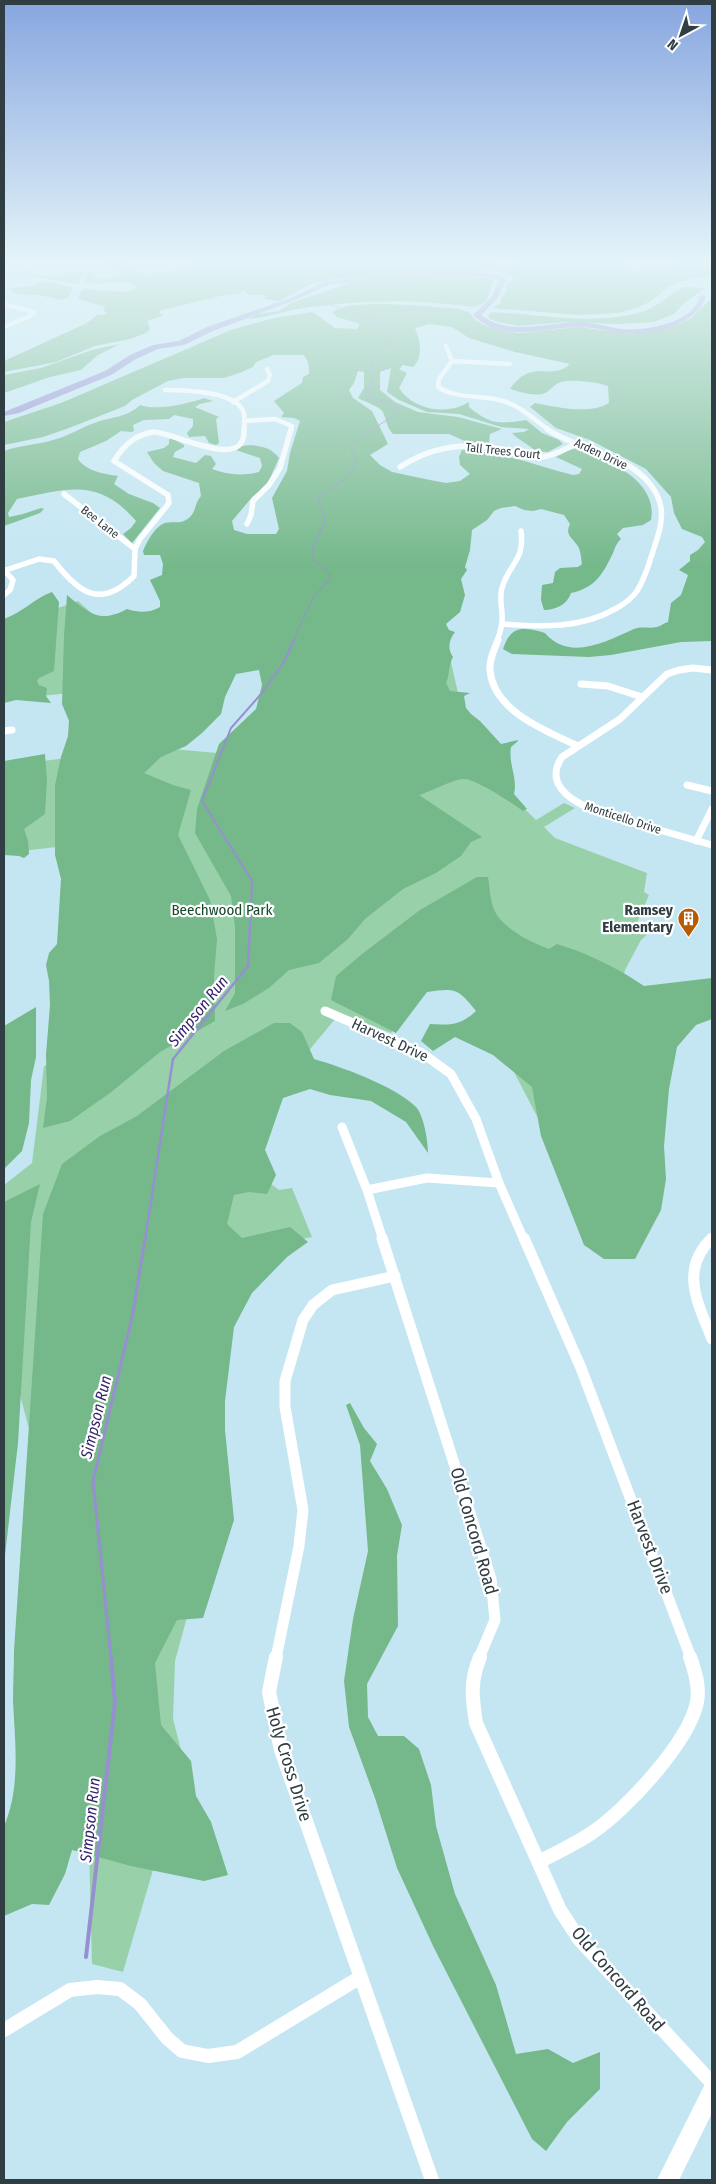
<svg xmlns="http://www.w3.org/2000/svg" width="716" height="2184" font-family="'Fira Sans Condensed',sans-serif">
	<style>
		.green { fill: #98d1a9 }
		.forest { fill: #75b88a }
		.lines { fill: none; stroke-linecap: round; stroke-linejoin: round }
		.stream-far4 { stroke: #9690d1; stroke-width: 1 }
		.stream-far3 { stroke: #9690d1; stroke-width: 2 }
		.stream-far2 { stroke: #9690d1; stroke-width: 2.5 }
		.stream-far1 { stroke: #9690d1; stroke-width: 3 }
		.stream { stroke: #9690d1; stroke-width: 4 }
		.river { fill: #9690d1; fill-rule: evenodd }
		.street-far5 { stroke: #fff; stroke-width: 4.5 }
		.street-far4 { stroke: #fff; stroke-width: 5.5 }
		.street-far3 { stroke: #fff; stroke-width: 7 }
		.street-far2 { stroke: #fff; stroke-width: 9 }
		.street-far1 { stroke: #fff; stroke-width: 11 }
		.street { stroke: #fff; stroke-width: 14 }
		.secondary { fill: #fff; fill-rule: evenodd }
		.labels { text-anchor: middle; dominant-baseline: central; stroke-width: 4.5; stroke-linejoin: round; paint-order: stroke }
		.far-street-label { font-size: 12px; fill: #303e43; stroke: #fff }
		.park-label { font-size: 15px; fill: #16492b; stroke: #fff }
		.poi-label { font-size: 15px; font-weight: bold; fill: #303e43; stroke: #fff; text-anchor: end }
		.street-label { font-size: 15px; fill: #303e43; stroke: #fff }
		.water-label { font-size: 16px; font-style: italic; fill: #311f6b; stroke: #fff }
		.near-street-label { font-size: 18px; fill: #303e43; stroke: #fff }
	</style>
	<rect width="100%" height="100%" fill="#c4e6f2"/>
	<path class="green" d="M78,601L193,704L161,748L384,768L450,658L462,710L511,796L536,820L564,803L575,808L544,827L555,838L647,873L644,892L649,895L637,923L650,932L641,940L625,970L607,1047L553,1147L516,1076L472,980L422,991L391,1033L340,1013L263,1106L262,1177L279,1190L292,1188L312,1237L287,1242L234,1303L211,1530L175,1661L173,1719L188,1777L178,1785L123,1972L92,1964L87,1772L22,1537L58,1536L4,1336V1185L32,1163L44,1066L66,1061V846L4,853V766L82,756L79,692L4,700V627Z"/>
	<path class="forest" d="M100,262H124L141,274L148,275L182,269L190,265L189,262H504L479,271L455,275L334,279L310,284L280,301L264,299L266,296L264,295H250L242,290L240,294H229L162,310L159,312L163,316L147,321L150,328L148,332L130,339L95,346L56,362L4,372V361L87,323L97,315L108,314L103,310L105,307L79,299L78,297L83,289L124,292L138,288C129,276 100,287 84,282L89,271L96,272L93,277C102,280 115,279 123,273L118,269Z
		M522,262H622L627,270L635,271L692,262H712V276L690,279L671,285L651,301L637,308L618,313L578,315L492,308L501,303V299L506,292V286L514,278L508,273L489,271Z
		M85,271L80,278L79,283L76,284L27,275L55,276Z
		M469,277L490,278L493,280C488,294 491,304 473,307C415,298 356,300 297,309C281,312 265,318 248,319L257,314L279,311L291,303L350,283Z
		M42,281L73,287L69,297L62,300L38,295L16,294L8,289L36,285Z
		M684,287L705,288L682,305L674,314L654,322L616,324L566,322L519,326L499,322L490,319L488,315L492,312C540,314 593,326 641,312C657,308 669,294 684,287Z
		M712,298V641L681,642L611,655L589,657L512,654L503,649C511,625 523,627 545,633C569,662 607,641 634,629C642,626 650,629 657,627C661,626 664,623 668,622L671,603L681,595L688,575L679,570L690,561V555L698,550L705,542L702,537L682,529L674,513L671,497L646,469L590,440L556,428L530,407L535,403C555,407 590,415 609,403L608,386C597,382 572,379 561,382C554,384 551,390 545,393C535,397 520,392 510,389C532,357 551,382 570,364L515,352L469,338L452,327L429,324L415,328C420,340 424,357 413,367L403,365L399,369L407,373L399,388C413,410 447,416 469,402V407C490,425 500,424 526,420L542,433L559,440L563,444L548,452L535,451C528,443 519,441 512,433L524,432L529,429L501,427L459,414L427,412L399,400L387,392L391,368L380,372V390L395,402L418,412L458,417L502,429L490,434L489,443L467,442L449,434H393C386,426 387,421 383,412C379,406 365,402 358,398L364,388V372L358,371L354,383L349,390L353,398L372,411L388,444L370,455L380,465L392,472L430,480L446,483L460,481L470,474L460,465L459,457L462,450C501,451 537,466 573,475L579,474L582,469L556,457C562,454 568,450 574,449C583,448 592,453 599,457C624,468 657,488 651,520L643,525L623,528L617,534L621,539C616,544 615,548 613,553C603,574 595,588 571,593C567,605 555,610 544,610L541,600L542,585L553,583L555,572L560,568L578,567L582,564C581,558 581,550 577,545C571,536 565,535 570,524L564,515L541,509L533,511L524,510L515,506L501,508L494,511L487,520L472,530L470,550L465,567L467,570L461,579L465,595L460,612L446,624L449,630L455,632C449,640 447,648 453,657C448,666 450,675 446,683L450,691L470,693L464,696L466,708L471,714L480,721L501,744L518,740V741L511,747C508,764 518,778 514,794L527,809L523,811C512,803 476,779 464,779C456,778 430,792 419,795L482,837L471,842L461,856L436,873L403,889L365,919L348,939L319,963L289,970L269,988L243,1004L225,1011L235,993V927L231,896L195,833L197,809L219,744L256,709L262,685L259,670L236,674L225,697L221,714L202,733L186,746L161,757L144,773L173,785L191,790L178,835L210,900L217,939L214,976L215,1021L160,1052L110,1093L70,1121L43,1128L47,1098L46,1055L50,1005L49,981L46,965L49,953L57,944L61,879L55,855V785L61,757L68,736L69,721L62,704L64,636L67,595C89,613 99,624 127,609C139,613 149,613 160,607V601L150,580L162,575L163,564L160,555H144L143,551C147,542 155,526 165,523C175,521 183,525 191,516C196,510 195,503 201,496L199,483L163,471L154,463L147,452L164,448L169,444V439L172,438L184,445V447L175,452L173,457L196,463L205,455L211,456L216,464L212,469C227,475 243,476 259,472L262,466L260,458L236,450L238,447C253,443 271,446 279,458L266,487L253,496L232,521L234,530L247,534H276L279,529L272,498L287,471L290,453L300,421L294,418L281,417L284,413L274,401L302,383L303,377L309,374C309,367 309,360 303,355H274L256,362L253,367L242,372L224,378H184L168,381L132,400L125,406L69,428L43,437L4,445V422L61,403L231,330L274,318L313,312L335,328L357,329L360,324L337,317L332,312C351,297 433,307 459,309L470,313L475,320L486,326L504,331L520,333L579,327L631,334L677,325L691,318Z
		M120,344L98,355L81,370L50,377L4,393V375L41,368L92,350Z
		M204,398L213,401L200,404L195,407L219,417L216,419L219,443L216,445L209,443L205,436L189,437L187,433L193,426V419L174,415L169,419L144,420L133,425L134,431L131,432L121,431L106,441L80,452L78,459C86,471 104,474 118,476L114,484L129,494L153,503L160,508L132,543L123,534L131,528L136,521C98,477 68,489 17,499L8,513L9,517L23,514L41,508L44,509L40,513L4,526V451C20,445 37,445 53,440C69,436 82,427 97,422C112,417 128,417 140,405C156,411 188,404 204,398Z
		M52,592L59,602L54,671L39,678L37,681L39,685L47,688L46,696L51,703L16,700L4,703V619C23,612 35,598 52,592Z
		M45,754L47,781L45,814L24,829L28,841L29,854L24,858L19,856L4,855V761Z
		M477,877H488C490,889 490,905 497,915C508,931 530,942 549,949L557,944C587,953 618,968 644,986L712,978V1019L696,1025L677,1047L669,1089L664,1146L666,1179L661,1210L635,1259H604L584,1245L541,1136L532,1087L493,1055L455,1037L433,1051L421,1041L430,1024C450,1025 460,1026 476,1011C458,988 455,988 427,992L396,1033L331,1000L336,976L362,954L420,910Z
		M36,1007V1057L31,1080L29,1123L22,1151L4,1169V1026Z
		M274,1023H290L302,1032L314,1059C342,1067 394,1086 415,1106C424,1114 428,1142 428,1153L406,1122L371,1101L330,1095L310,1089L283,1098L265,1150L276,1175L267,1194L249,1192L234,1195L227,1224L242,1238L290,1227L308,1242L287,1257L252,1293L234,1327L225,1401V1430L234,1520L203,1618L177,1620L155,1663L161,1725L191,1761L196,1796L211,1822L228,1875L204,1881L131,1866L72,1850L65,1874L49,1905L32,1904L4,1916V1826C21,1787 15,1742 13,1701C13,1684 14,1667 14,1651L43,1214L62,1164L100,1136L137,1116L224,1051Z
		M40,1184L31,1222L18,1443L4,1564V1202Z
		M350,1403L364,1428L377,1444L370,1461L387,1489L402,1525L397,1556L398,1626L367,1684L368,1717L378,1736H404L419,1749L431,1785L436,1826L455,1894L496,1985L516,2054L548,2049L573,2063L600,2052V2089L567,2122L546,2151L532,2139L434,1948L397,1868L375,1798L349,1727L344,1681L353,1619L368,1551L360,1445L346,1405Z"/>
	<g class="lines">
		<path class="stream-far4" d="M293,641L313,598L331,577L325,569L314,561L312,551L325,520L318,500C335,478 346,491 356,457L352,452L351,446L357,439L395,415L399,410L389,403L370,398L366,394L374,377L371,359L391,342C385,315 360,315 339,308C328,304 318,298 307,293"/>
		<path class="stream-far3" d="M251,906L252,881L202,801L231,728L261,694L284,662L294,640"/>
		<path class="stream-far2" d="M145,1240L173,1059L248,966L251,905"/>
		<path class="stream-far1" d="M111,1658L93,1481L133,1313L145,1238"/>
		<path class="stream" d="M86,1957L115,1702L111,1657"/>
		<path class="river" d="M480,272L503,277L506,281L497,299L481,315C509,336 545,323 577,322C593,322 607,327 622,329C643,331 675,325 691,311C697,306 698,301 701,295L706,296C698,325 649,337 621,333C607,331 594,327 580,327C545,327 501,344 473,315L492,297L499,280L480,276L330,284L295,300L213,331L184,345L158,349L136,359L111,375L19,413L4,416V412L105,371L130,355L153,345L179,341L207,327L291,298L327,281Z"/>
		<path class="street-far5" d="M4,272L36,262
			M4,304L34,312L28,317L4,327
			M446,346L452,361L439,379L438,387C458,400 481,394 503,401C521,406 534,420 549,430
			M452,361L510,364
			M165,390C183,390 235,391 243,411C246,416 244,424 244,430
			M233,402L268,381L270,375L267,369
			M244,421L275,419L292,426L291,430"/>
		<path class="street-far4" d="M400,467C430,447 465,442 500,449C514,452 528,459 542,457C554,456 567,448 578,443
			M64,494L135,549
			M247,524L251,515L253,501L269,485L280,468L291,429
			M4,570L13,580L10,590L4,595
			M6,570L39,559L54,561C78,592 100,610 134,576L135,549L140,539L169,503L168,495L114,461C123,446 135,434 154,432C171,431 247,474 244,429
			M502,624C542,627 581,629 617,608C624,604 632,598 637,591C646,577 650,560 655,545C663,522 666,504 650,484C624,452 579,451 547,429
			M497,641C500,633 503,624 502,615C502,606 499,597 502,588C509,563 525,561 521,531"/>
		<path class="street-far3" d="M498,640C494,650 489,660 490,670C493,711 546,731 578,746
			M712,670L693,668L679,670L667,674L620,719L562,757C532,801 622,820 649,827C670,833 691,839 712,845
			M581,684L608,686L642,697
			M4,731L12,730
			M687,785L712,791
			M696,841L712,809"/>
		<path class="street-far2" d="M325,1011L422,1053L451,1074L476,1119L499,1183L524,1240
			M342,1127L367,1190L383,1240
			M367,1190L427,1178L499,1183
			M710,1240L712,1238"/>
		<path class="street-far1" d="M382,1238L491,1579L495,1620L479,1658
			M524,1238L581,1368L691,1658
			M712,1238C679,1270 698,1303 712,1339
			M276,1658L299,1546L303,1510L285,1407V1381L303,1320L313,1305L332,1290L395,1276"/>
		<path class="street" d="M276,1657L269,1692L281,1750L432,2180
			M480,1657C470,1681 472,1697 476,1723L560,1910L579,1939L712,2083
			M539,1862C557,1852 576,1844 593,1832C626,1810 689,1742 697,1702C700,1687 695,1671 690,1657
			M4,2030L70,1990L97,1987L120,1989L140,2004L167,2038L182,2051L208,2056L237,2052L359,1978"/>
		<path class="secondary" d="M712,2081V2113L679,2180H657L705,2084Z"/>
	</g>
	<linearGradient id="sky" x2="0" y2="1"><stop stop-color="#87a6df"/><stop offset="0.46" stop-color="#e4f4f9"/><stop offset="1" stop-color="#e4f4f9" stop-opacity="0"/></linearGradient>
	<rect width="716" height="568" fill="url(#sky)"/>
	<defs>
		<symbol id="building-pin" viewBox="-11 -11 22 30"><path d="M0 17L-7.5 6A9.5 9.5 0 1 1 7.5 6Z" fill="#b75b03" stroke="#fff"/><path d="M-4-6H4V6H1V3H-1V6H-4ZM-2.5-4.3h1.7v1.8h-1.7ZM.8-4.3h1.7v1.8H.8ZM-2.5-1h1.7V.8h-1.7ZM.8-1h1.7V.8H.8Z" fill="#fff"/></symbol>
	</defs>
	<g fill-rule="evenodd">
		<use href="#building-pin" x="676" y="906" width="25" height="34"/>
	</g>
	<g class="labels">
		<g class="far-street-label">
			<text transform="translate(503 451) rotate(6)">Tall Trees Court</text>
			<text transform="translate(601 454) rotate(25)">Arden Drive</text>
			<text transform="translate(100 522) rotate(38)">Bee Lane</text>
			<text transform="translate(623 818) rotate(18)">Monticello Drive</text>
		</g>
		<g class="park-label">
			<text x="222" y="910">Beechwood Park</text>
		</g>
		<g class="poi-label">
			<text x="673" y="910">Ramsey<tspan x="673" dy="17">Elementary</tspan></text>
		</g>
		<g class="street-label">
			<text transform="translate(390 1040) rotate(25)">Harvest Drive</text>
		</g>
		<g class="water-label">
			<text transform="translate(198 1011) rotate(-51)">Simpson Run</text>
			<text transform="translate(96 1417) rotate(-76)">Simpson Run</text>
			<text transform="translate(90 1820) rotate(-84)">Simpson Run</text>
		</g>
		<g class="near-street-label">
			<text transform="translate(474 1531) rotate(74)">Old Concord Road</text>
			<text transform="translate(650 1547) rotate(69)">Harvest Drive</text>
			<text transform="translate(289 1764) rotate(73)">Holy Cross Drive</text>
			<text transform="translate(618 1979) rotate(49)">Old Concord Road</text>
		</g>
	</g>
	<rect width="716" height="2184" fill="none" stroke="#303e43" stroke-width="10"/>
	<g transform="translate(681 35) rotate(220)" stroke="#ffffff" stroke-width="4" paint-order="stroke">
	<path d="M0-4L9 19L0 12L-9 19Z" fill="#303e43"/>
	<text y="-8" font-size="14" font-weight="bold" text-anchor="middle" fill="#303e43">N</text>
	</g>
</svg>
